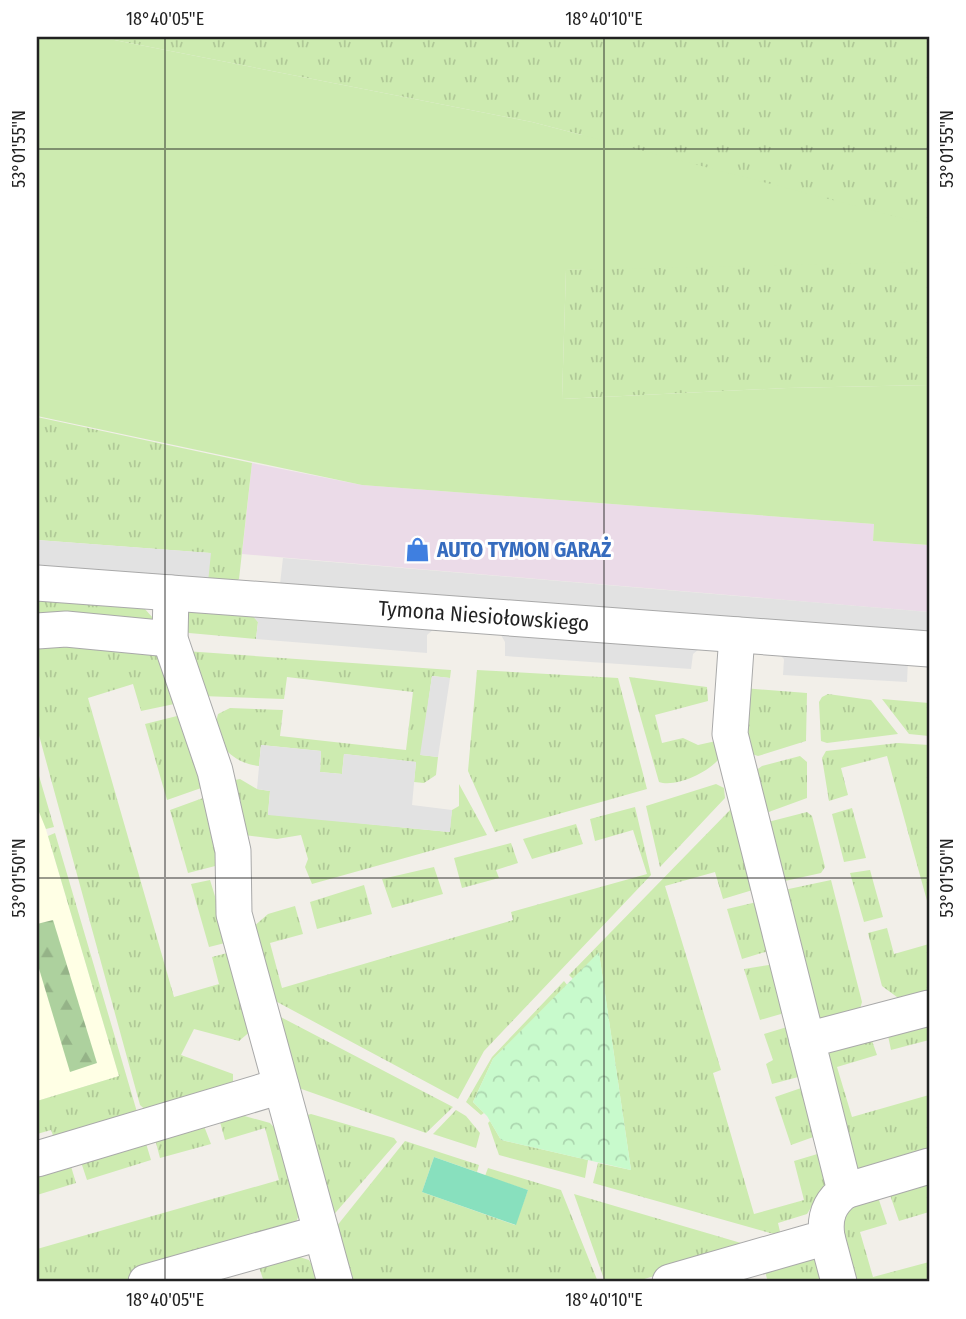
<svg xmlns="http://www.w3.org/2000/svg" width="966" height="1319" font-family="'Fira Sans Condensed',sans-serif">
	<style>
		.industrial { fill: #ebdbe8 }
		.education { fill: #ffffe5 }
		.grass { fill: url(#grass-tufts) }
		.forest { fill: url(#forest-firs) }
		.park { fill: url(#park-crowns) }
		.garden { fill: #cdebb0 }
		.pitch { fill: #88e0be }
		.parking { fill: #e2e2e2 }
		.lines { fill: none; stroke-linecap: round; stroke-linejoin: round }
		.minor-casing { stroke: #a9a9a9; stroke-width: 37 }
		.minor { stroke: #fff; stroke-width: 35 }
		.ticks { fill: none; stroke: #222; stroke-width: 2; stroke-opacity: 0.45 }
		.labels { text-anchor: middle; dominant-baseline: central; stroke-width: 6; stroke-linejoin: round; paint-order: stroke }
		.shop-label { font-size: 21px; font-weight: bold; fill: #366cbe; stroke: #fff; text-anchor: start }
		.street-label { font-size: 21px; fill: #222; stroke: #fff }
		.neatline { fill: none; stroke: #222; stroke-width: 2.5 }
		.ticks-label { font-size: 18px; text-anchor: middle; fill: #222 }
	</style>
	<defs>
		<pattern id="grass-tufts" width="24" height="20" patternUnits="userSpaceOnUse" patternTransform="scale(1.75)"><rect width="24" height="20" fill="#cdebb0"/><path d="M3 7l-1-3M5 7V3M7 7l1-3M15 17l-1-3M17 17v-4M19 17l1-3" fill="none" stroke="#b0c997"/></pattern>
		<pattern id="forest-firs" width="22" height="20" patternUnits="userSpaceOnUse" patternTransform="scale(1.75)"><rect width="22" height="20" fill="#add19e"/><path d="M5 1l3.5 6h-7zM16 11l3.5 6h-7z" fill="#95b388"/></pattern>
		<pattern id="park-crowns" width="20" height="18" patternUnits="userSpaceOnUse" patternTransform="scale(1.75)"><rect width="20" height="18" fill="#c8facc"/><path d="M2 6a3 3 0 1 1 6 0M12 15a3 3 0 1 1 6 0" fill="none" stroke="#acd6af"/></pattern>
	</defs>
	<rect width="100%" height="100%" fill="#f2efe9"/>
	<path class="industrial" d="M252,463L362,485L874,524L873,541L929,545V612L242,554Z"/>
	<path class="education" d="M39,806L119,1076L37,1101V807Z"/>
	<path class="grass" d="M99,37H929V385L787,388L562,399L566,270L585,269L582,135L532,122Z
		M37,417L252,463L239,579L232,584H213L208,577L210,553L37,540Z
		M37,601L144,608L153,618L152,622L37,623Z
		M188,611L252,615L258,622L256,639L189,633L185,630Z
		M37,640L163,648L179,703L141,711L133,684L88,698L174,997L219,984L212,957L231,952L252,1030L239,1041L194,1029L181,1055L233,1074V1092L149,1113L140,1105L37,728Z
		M185,651L451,670L450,678L432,676L421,755L438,757L436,775L424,783L414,782L416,762L344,754L342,774L320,772L321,751L261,745L259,766C233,763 210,742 218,714L230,708L283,710L280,736L406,750L413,692L287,677L284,699L202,696Z
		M477,670L618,678L647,789L495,832L468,771Z
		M629,677L707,687L708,701L655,715L662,743L683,738L698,745L716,741L721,756C712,771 676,788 659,782Z
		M743,688L807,693L806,741L758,756L749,753Z
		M828,694L871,700L898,734L827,743L821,741L819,702L822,697Z
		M882,699L929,703V736L909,734Z
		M181,715L204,787L167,800L145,724Z
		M898,743L929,745V908L887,756L841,768L848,795L829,801L822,758L826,751Z
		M800,756L807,762V798L766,813L755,771L762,766Z
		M37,769L54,827L46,829L37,807Z
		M240,779L257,789L270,791L268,814L449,832L452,810L459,806V784L487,835L312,884L305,867L308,859L301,835L277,839L244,835L235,780Z
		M716,784L724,788L725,798L660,867L646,806Z
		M203,798L223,864L188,873L170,810Z
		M635,807L651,875L484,1051L458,1099L266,996L253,927L268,914L295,906L303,934L270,943L282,988L513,920L511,912L647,874L633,830L595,841L590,819Z
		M852,808L866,858L844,862L832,814Z
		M730,810L735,812L756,889L723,899L715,872L665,886L721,1070L713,1073L754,1214L804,1200L794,1161L824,1152L830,1177L807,1214L778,1223L781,1236L593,1183L598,1163L631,1170L599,953L574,980L569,975Z
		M807,812L812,816L825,867L821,873L785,881L768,822Z
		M576,824L583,844L532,859L523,839Z
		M55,833L137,1112L54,1138L51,1130L37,1134V1101L119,1076L48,836Z
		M511,843L518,863L496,870L499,878L462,888L454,858Z
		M434,867L443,894L392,908L382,879Z
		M870,870L883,917L864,922L850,873Z
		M210,880L229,942L209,947L191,884Z
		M831,880L862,1002L860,1009L826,1021L819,1018L784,890Z
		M364,885L372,914L317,929L310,902Z
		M761,901L775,949L742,959L727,909Z
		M887,928L894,954L929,944V995L901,1000L882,986L868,933Z
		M769,965H776L786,1009L781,1014L760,1020L744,969Z
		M564,981L568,986L493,1059L473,1102L484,1113L481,1115L466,1102L492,1057Z
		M273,1013L453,1107L426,1133L293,1086Z
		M929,1019V1040L891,1050L887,1031Z
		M787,1027L802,1076L772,1084L766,1064L773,1060L764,1034Z
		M870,1035L877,1055L837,1067L852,1117L929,1095V1157L858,1170L853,1165L828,1055L834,1047Z
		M804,1087L819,1135L791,1145L775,1097Z
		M456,1110L466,1116L480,1133L476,1148L433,1134Z
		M311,1114L394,1138L397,1142L330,1219L304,1116Z
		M241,1115L270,1123L281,1135L300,1211L296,1223L141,1271L125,1282H37V1249L279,1180L265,1128L225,1140L220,1122Z
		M490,1121L501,1140L588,1160L585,1178L499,1155L488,1123Z
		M204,1126L211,1144L160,1158L155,1139Z
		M145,1140L151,1160L87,1180L81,1162Z
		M405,1141L479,1165L477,1172L434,1157L422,1192L515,1225L528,1190L485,1176L488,1168L561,1190L598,1282H349L332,1232Z
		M70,1163L76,1183L37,1195V1174Z
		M929,1182V1212L899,1221L890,1195Z
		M574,1194L741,1243L740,1251L634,1282H605Z
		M878,1197L887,1224L860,1232L873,1277L929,1262V1282H851C848,1263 833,1221 853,1208C860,1204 870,1201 878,1197Z
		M290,1254L309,1260L322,1282H264L257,1261Z
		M815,1255L829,1282H768L763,1265Z"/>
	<path class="forest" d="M53,920L97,1063L70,1072L37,962V924Z"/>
	<path class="park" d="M599,952L631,1170L501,1140L487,1116L473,1102L493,1059Z"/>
	<path class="garden" d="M37,37H99L532,122L929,225V262L566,270L562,399L787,388L929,385V545L873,541L874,524L362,485L37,416Z"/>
	<path class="pitch" d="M434,1157L528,1190L516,1225L422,1192Z"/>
	<path class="parking" d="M37,540L211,553L208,582L37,568Z
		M283,558L929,612V636L280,584Z
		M252,615L434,629L427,635V653L256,639L258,622Z
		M501,635L699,649L693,654L691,669L505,656V642Z
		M779,654L908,661L907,682L783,675L784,659Z
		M432,676L450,678L438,757L420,755Z
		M261,745L321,751L320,772L342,774L344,754L416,762L412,805L452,810L450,832L268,815L270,791L257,789Z"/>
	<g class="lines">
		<defs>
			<g id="minor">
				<path id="s1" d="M37,583L929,649"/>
				<path d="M171,593L170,639L215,771L233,851L234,914L335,1282"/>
				<path d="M37,631L66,629L170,639"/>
				<path d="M807,1040L929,1008"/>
				<path d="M37,1159L281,1086"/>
				<path d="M845,1191L929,1166"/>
				<path d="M827,1237L839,1282"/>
				<path d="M146,1282L320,1233"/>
				<path d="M670,1282L827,1237C824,1217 829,1203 845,1191L730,734L737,635"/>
			</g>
		</defs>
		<use href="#minor" class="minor-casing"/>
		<use href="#minor" class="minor"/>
	</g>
	<path class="ticks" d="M165,37V1282M604,37V1282M37,149H929M37,878H929"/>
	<defs>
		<symbol id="shop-bare" viewBox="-9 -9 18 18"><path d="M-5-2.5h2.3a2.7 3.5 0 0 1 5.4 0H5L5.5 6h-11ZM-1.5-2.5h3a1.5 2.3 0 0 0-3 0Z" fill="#3f7fe0" stroke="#fff" stroke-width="2.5" paint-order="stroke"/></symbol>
	</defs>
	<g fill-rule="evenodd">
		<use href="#shop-bare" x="400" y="532" width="35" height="35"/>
	</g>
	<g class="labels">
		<g class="shop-label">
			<text x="437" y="550">AUTO TYMON GARAŻ</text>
		</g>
		<g class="street-label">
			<text stroke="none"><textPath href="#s1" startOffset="448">Tymona Niesiołowskiego</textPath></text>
		</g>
	</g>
	<rect width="966" height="1319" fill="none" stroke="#ffffff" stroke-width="77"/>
	<rect x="38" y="38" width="890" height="1242" class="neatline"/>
	<g class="ticks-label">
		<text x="165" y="25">18°40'05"E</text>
		<text x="604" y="25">18°40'10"E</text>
		<text transform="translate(19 149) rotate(-90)" y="6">53°01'55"N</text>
		<text transform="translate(947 149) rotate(-90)" y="6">53°01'55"N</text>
		<text transform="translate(19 878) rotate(-90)" y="6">53°01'50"N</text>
		<text transform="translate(947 878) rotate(-90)" y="6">53°01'50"N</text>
		<text x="165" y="1306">18°40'05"E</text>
		<text x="604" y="1306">18°40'10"E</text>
	</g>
</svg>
